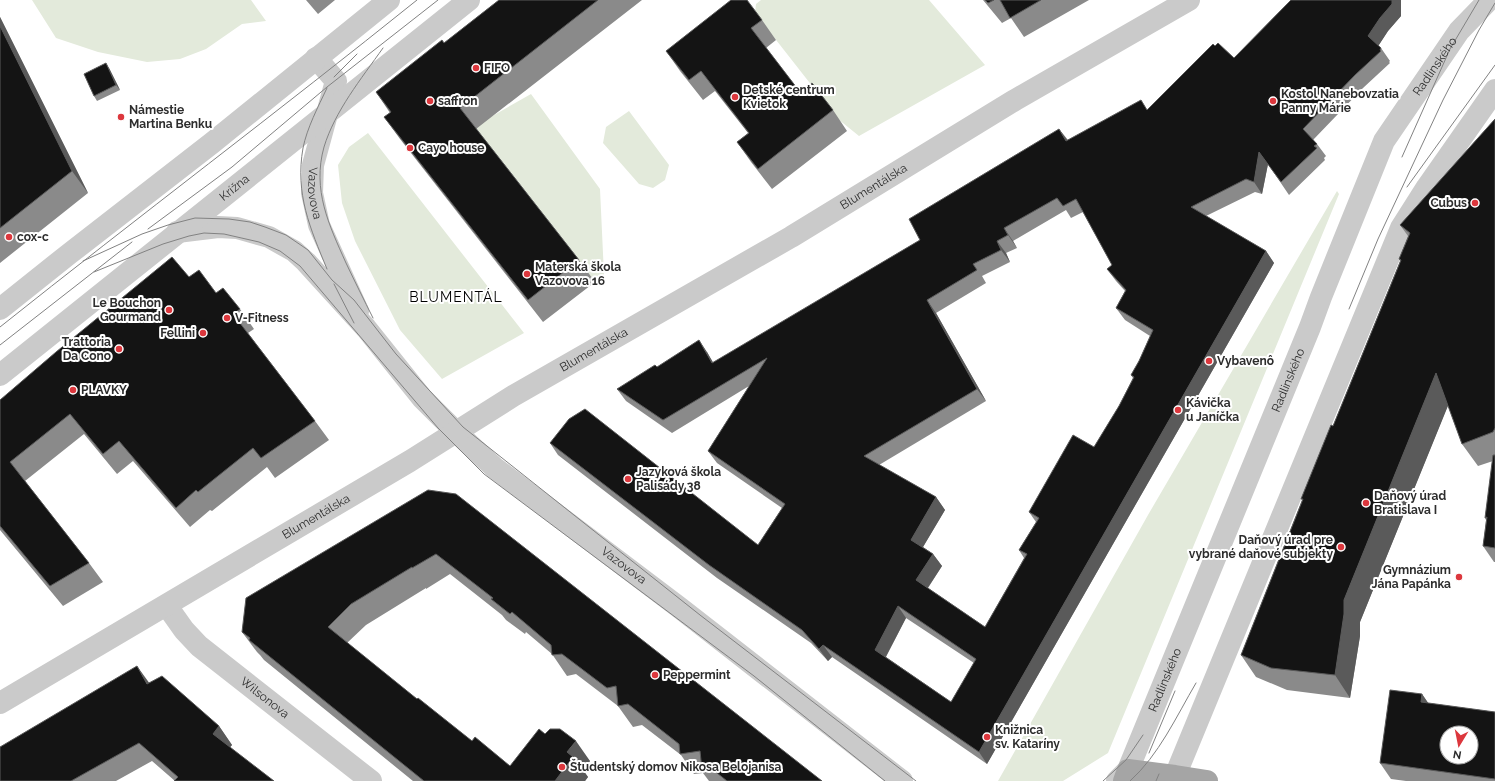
<svg xmlns="http://www.w3.org/2000/svg" width="1495" height="781" font-family="Raleway,sans-serif">
	<style>
		.green { fill: #e3eadb }
		.lines { fill: none; stroke-linecap: round; stroke-linejoin: round }
		.minor { stroke: #cacaca; stroke-width: 22 }
		.major { stroke: #a5a5a5; stroke-width: 22 }
		.tram { stroke: #828282; stroke-width: 1 }
		.wall { fill: #8a8a8a; fill-rule: evenodd }
		.shaded-wall { fill: #5a5a5a }
		.building { fill: #141414; stroke: #5a5a5a; fill-rule: evenodd }
		.poi-dot { fill: #dc373d; stroke: #fff; stroke-width: 1.5 }
		.labels { text-anchor: middle; dominant-baseline: central; stroke-width: 4; stroke-linejoin: round; paint-order: stroke }
		.street-label { font-size: 12px; fill: #2d2d2d; stroke: #fff }
		.poi-label { font-size: 12px; font-weight: bold; fill: #2d2d2d; stroke: #fff; text-anchor: start }
		.quarter-label { font-size: 14px; letter-spacing: 1px; fill: #000; stroke: #fff }
	</style>
	<rect width="100%" height="100%" fill="#fff"/>
	<path class="green" d="M32,0H251L266,21L242,24L206,49L180,59L147,62L98,52L56,38Z
		M761,0H929L985,65L859,136L838,119L755,13L756,4Z
		M531,94L600,189L604,275L595,282L473,127Z
		M629,111L669,165L665,180L653,188L639,184L603,143L606,127Z
		M368,133L524,333L442,379L400,330L355,241L342,203L338,165L349,147Z
		M1337,191L1339,194L1108,753L1063,781H998L1148,515Z"/>
	<g class="lines">
		<g class="minor">
			<path id="s1" d="M316,58L336,81L313,165L312,193L319,225L358,311"/>
			<path id="s2" d="M177,232L218,227L237,228L269,237L294,251L306,262L366,328L422,398L456,432L495,468L680,608L902,781"/>
			<path d="M0,309L69,254L212,143L389,0"/>
			<path id="s3" d="M0,375L469,0"/>
			<path id="s4" d="M167,606L184,630L199,646L371,781"/>
			<path id="s5" d="M0,703L410,461L513,396L791,237L1015,100L1189,0"/>
			<path id="s6" d="M1117,781L1128,770L1310,327L1321,297L1384,141L1459,31L1489,0"/>
			<path d="M1173,781L1401,228L1427,187L1495,90"/>
		</g>
		<path class="major" d="M1124,781L1128,770L1175,776L1207,781"/>
		<path class="tram" d="M334,77L357,54
			M327,88C318,107 307,128 303,148C295,194 310,228 327,269
			M1402,157L1450,49L1479,0
			M1407,187L1495,65
			M148,229L232,167L327,87L438,0
			M83,261L142,234L168,225L195,218L229,219L250,222L265,227L286,235L308,250L332,280L354,300L396,354L463,427L700,615L916,781
			M94,272L163,244L189,236L204,233L224,234L259,242L280,251L300,266L438,428L484,474L754,676L885,781
			M334,284L354,323
			M1349,309L1378,239L1443,100L1479,30L1495,3
			M373,318C364,300 355,282 346,263C329,225 312,190 324,147C335,111 361,79 383,48
			M0,327C138,217 279,111 417,0
			M0,345L132,242
			M1149,753L1175,691
			M1103,781L1126,760L1143,735
			M1130,781C1159,755 1176,717 1196,683
			M1156,781L1159,774"/>
	</g>
	<path class="wall" d="M306,0H335L318,14Z
		M499,0H642L476,129L579,260L595,282L543,322L400,139L384,117L390,113L376,92L444,43Z
		M983,0H1089L1024,37L1011,18L1002,23Z
		M1401,0V16L1388,31L1378,46L1381,48L1390,61L1389,62L1390,63L1363,88L1313,140L1317,144L1326,156L1324,158L1325,160L1289,195L1268,164L1262,194L1255,192L1206,216L1266,251L1274,263L987,764L832,657L828,661L811,643L717,578L558,455L550,443L758,545L782,508L717,463L708,451L749,386L672,433L626,401L617,389L657,367L707,352L713,363L920,240L1059,129L1068,140L1148,110L1234,58ZM1066,210L1071,218L1083,212L1112,265L1107,269L1116,281L1125,291L1116,308L1125,320L1150,336L1139,361L1131,375L1133,378L1119,406L1094,447L1029,512L1036,522L1019,550L1024,558L985,627L928,588L942,566L933,554L923,547L945,510L936,497L879,465L986,401L936,313L986,283L982,276L1010,262L1006,253L1017,248L1013,241ZM906,618L974,663L951,702L886,657Z
		M0,17L88,193L0,263Z
		M762,20L776,40L766,48L800,92L833,110L847,131L772,189L751,162L737,142L748,133L715,91L703,100L680,71L666,51Z
		M109,68L120,90L97,101L94,96Z
		M1495,119V562H1494L1483,546L1486,520L1485,518L1493,461L1478,466L1462,444L1448,405L1360,622V636L1350,698L1287,690L1256,677L1241,655L1302,500L1301,499L1333,426L1400,261L1399,259L1408,236L1400,225Z
		M189,277L216,293L240,309L254,329L248,333L315,421L329,440L275,478L267,467L212,511L210,510L190,527L133,461L117,474L84,434L25,481L89,563L103,582L63,606L0,530V400Z
		M428,490L822,781H709L703,773L694,774L681,755L642,725L633,727L618,706L576,674L567,676L552,654L526,632L525,634L506,620L502,615L450,574L426,589V588L366,625L347,643L417,699L472,741L510,766L545,734L590,761L583,770L588,777L585,781H413L264,660L260,655L257,652L242,632Z
		M149,683L219,726L232,745L230,747L175,781L152,761L116,781H0Z
		M1422,694L1428,703L1495,712V781H1406L1391,779L1380,763Z"/>
	<path class="shaded-wall" d="M1392,0H1401V16L1388,31L1377,48L1368,36Z
		M0,17L88,193L72,171L0,26Z
		M106,63L109,68L120,90L116,85Z
		M1059,129L1068,141H1066Z
		M1259,152L1268,164L1262,194L1254,182Z
		M1004,228L1013,241L1017,248L1008,235Z
		M997,241L1006,253L1010,262L1001,250Z
		M1266,251L1274,263L987,764L979,752Z
		M927,300L936,313L986,401L977,389Z
		M699,340L707,352L721,376L712,363Z
		M1436,373L1452,396L1360,622V636L1350,698L1335,675L1344,600Z
		M936,497L945,510L920,552L911,540Z
		M933,554L942,566L925,592L916,580Z
		M898,606L906,618L883,662L875,650Z
		M823,645L832,657L828,661L819,649Z
		M137,666L150,684H147Z
		M1422,694L1433,710L1421,702Z
		M219,726L232,745L226,752L213,734Z
		M576,741L590,761L583,770L588,777L585,781H555L567,752Z"/>
	<path class="building" d="M499,0H598L460,108L579,260L528,300L384,117L391,112L376,92L442,40L444,43Z
		M731,0H747L762,20L751,28L800,92L812,83L833,110L758,169L737,142L749,133L701,71L689,80L666,51Z
		M985,0H994L988,3Z
		M1000,0H1041L1010,18Z
		M1291,0H1392V4L1380,18L1368,36L1381,48L1380,50L1381,51L1355,75L1303,129L1317,144L1314,146L1317,148L1281,182L1259,152L1254,182L1246,179L1191,207L1266,251L979,752L823,645L819,649L802,630L709,565L550,443L569,419L585,409L758,545L785,504L708,451L767,358L663,420L617,389L655,365L657,367L699,340L712,363L920,240L909,219L1059,129L1066,141L1141,100L1147,110L1213,44L1215,46L1218,43L1234,58ZM1057,198L1063,206L1076,199L1112,265L1107,269L1126,290L1116,308L1153,330L1139,361L1131,375L1134,377L1119,406L1094,447L1073,435L1029,512L1039,518L1019,550L1027,554L985,627L916,580L933,554L911,540L936,497L864,456L977,389L927,300L977,270L973,264L1001,250L997,241L1008,235L1004,228ZM898,606L976,659L951,702L875,650Z
		M0,26L72,171L0,228Z
		M106,63L116,85L94,96L84,74Z
		M1495,119V428L1493,432L1462,444L1436,373L1344,600V614L1335,675L1271,668L1241,655L1303,499H1301L1331,425L1333,426L1401,260L1399,259L1410,233L1400,225Z
		M172,257L189,277L199,270L216,293L223,288L240,309L233,314L315,421L261,458L253,448L198,492L196,490L176,508L119,441L103,454L70,414L10,462L89,563L50,586L0,526V400L56,352Z
		M1493,455H1495V548L1483,546L1487,517L1485,518Z
		M428,490L456,494L822,781H727L712,769L702,770L700,751L680,754L679,744L628,704L618,706L616,686L607,688L562,654L552,655L551,645L512,612L510,614L491,599L493,598L436,554L412,568V567L351,604L328,627L417,699L418,698L472,741L475,737L510,766L539,729L545,734L550,729H560L576,741L567,752L573,757L555,781H424L249,640L250,638L242,632L246,598Z
		M137,666L147,684L162,676L219,726L213,734L274,781H174L178,777L139,743L71,781H0V747Z
		M1390,690L1422,694L1421,702L1495,712V779L1380,763ZM1447,733H1471V757H1447Z"/>
	<g class="poi-dot">
		<circle cx="476" cy="68" r="4"/>
		<circle cx="735" cy="97" r="4"/>
		<circle cx="430" cy="101" r="4"/>
		<circle cx="1273" cy="101" r="4"/>
		<circle cx="121" cy="117" r="4"/>
		<circle cx="410" cy="148" r="4"/>
		<circle cx="1475" cy="203" r="4"/>
		<circle cx="9" cy="237" r="4"/>
		<circle cx="527" cy="274" r="4"/>
		<circle cx="169" cy="310" r="4"/>
		<circle cx="227" cy="318" r="4"/>
		<circle cx="203" cy="333" r="4"/>
		<circle cx="119" cy="349" r="4"/>
		<circle cx="1209" cy="361" r="4"/>
		<circle cx="73" cy="390" r="4"/>
		<circle cx="1178" cy="410" r="4"/>
		<circle cx="628" cy="479" r="4"/>
		<circle cx="1366" cy="503" r="4"/>
		<circle cx="1341" cy="547" r="4"/>
		<circle cx="1459" cy="577" r="4"/>
		<circle cx="655" cy="675" r="4"/>
		<circle cx="987" cy="737" r="4"/>
		<circle cx="562" cy="767" r="4"/>
	</g>
	<g class="labels">
		<g class="street-label">
			<text stroke="none"><textPath href="#s6" startOffset="785">Radlinského</textPath></text>
			<text stroke="none"><textPath href="#s3" startOffset="300">Krížna</textPath></text>
			<text stroke="none"><textPath href="#s5" startOffset="1015">Blumentálska</textPath></text>
			<text stroke="none"><textPath href="#s1" startOffset="146">Vazovova</textPath></text>
			<text stroke="none"><textPath href="#s5" startOffset="691">Blumentálska</textPath></text>
			<text stroke="none"><textPath href="#s6" startOffset="437">Radlinského</textPath></text>
			<text stroke="none"><textPath href="#s5" startOffset="367">Blumentálska</textPath></text>
			<text stroke="none"><textPath href="#s2" startOffset="580">Vazovova</textPath></text>
			<text stroke="none"><textPath href="#s6" startOffset="113">Radlinského</textPath></text>
			<text stroke="none"><textPath href="#s4" startOffset="135">Wilsonova</textPath></text>
		</g>
		<g class="poi-label">
			<text x="484" y="68">FIFO</text>
			<text x="743" y="90">Detské centrum<tspan x="743" dy="14">Kvietok</tspan></text>
			<text x="1281" y="94">Kostol Nanebovzatia<tspan x="1281" dy="14">Panny Márie</tspan></text>
			<text x="438" y="101">saffron</text>
			<text x="129" y="110">Námestie<tspan x="129" dy="14">Martina Benku</tspan></text>
			<text x="418" y="148">Cayo house</text>
			<text x="1467" y="203" text-anchor="end">Cubus</text>
			<text x="17" y="237">cox-c</text>
			<text x="535" y="267">Materská škola<tspan x="535" dy="14">Vazovova 16</tspan></text>
			<text x="161" y="303" text-anchor="end">Le Bouchon<tspan x="161" dy="14">Gourmand</tspan></text>
			<text x="235" y="318">V-Fitness</text>
			<text x="195" y="333" text-anchor="end">Fellini</text>
			<text x="111" y="342" text-anchor="end">Trattoria<tspan x="111" dy="14">Da Cono</tspan></text>
			<text x="1217" y="361">Vybavenô</text>
			<text x="81" y="390">PLAVKY</text>
			<text x="1186" y="403">Kávička<tspan x="1186" dy="14">u Janíčka</tspan></text>
			<text x="636" y="472">Jazyková škola<tspan x="636" dy="14">Palisády 38</tspan></text>
			<text x="1374" y="496">Daňový úrad<tspan x="1374" dy="14">Bratislava I</tspan></text>
			<text x="1333" y="540" text-anchor="end">Daňový úrad pre<tspan x="1333" dy="14">vybrané daňové subjekty</tspan></text>
			<text x="1451" y="570" text-anchor="end">Gymnázium<tspan x="1451" dy="14">Jána Papánka</tspan></text>
			<text x="663" y="675">Peppermint</text>
			<text x="995" y="730">Knižnica<tspan x="995" dy="14">sv. Kataríny</tspan></text>
			<text x="570" y="767">Študentský domov Nikosa Belojanisa</text>
		</g>
		<g class="quarter-label">
			<text x="456" y="297">BLUMENTÁL</text>
		</g>
	</g>
	<g transform="translate(1459 745) rotate(190)"><circle r="19" fill="#ffffff" stroke="#ababab"/>
	<path d="M0-3L7 15L0 10L-7 15Z" fill="#dc373d"/>
	<text y="-6" font-size="11" font-weight="bold" text-anchor="middle" fill="#2d2d2d">N</text>
	</g>
</svg>
